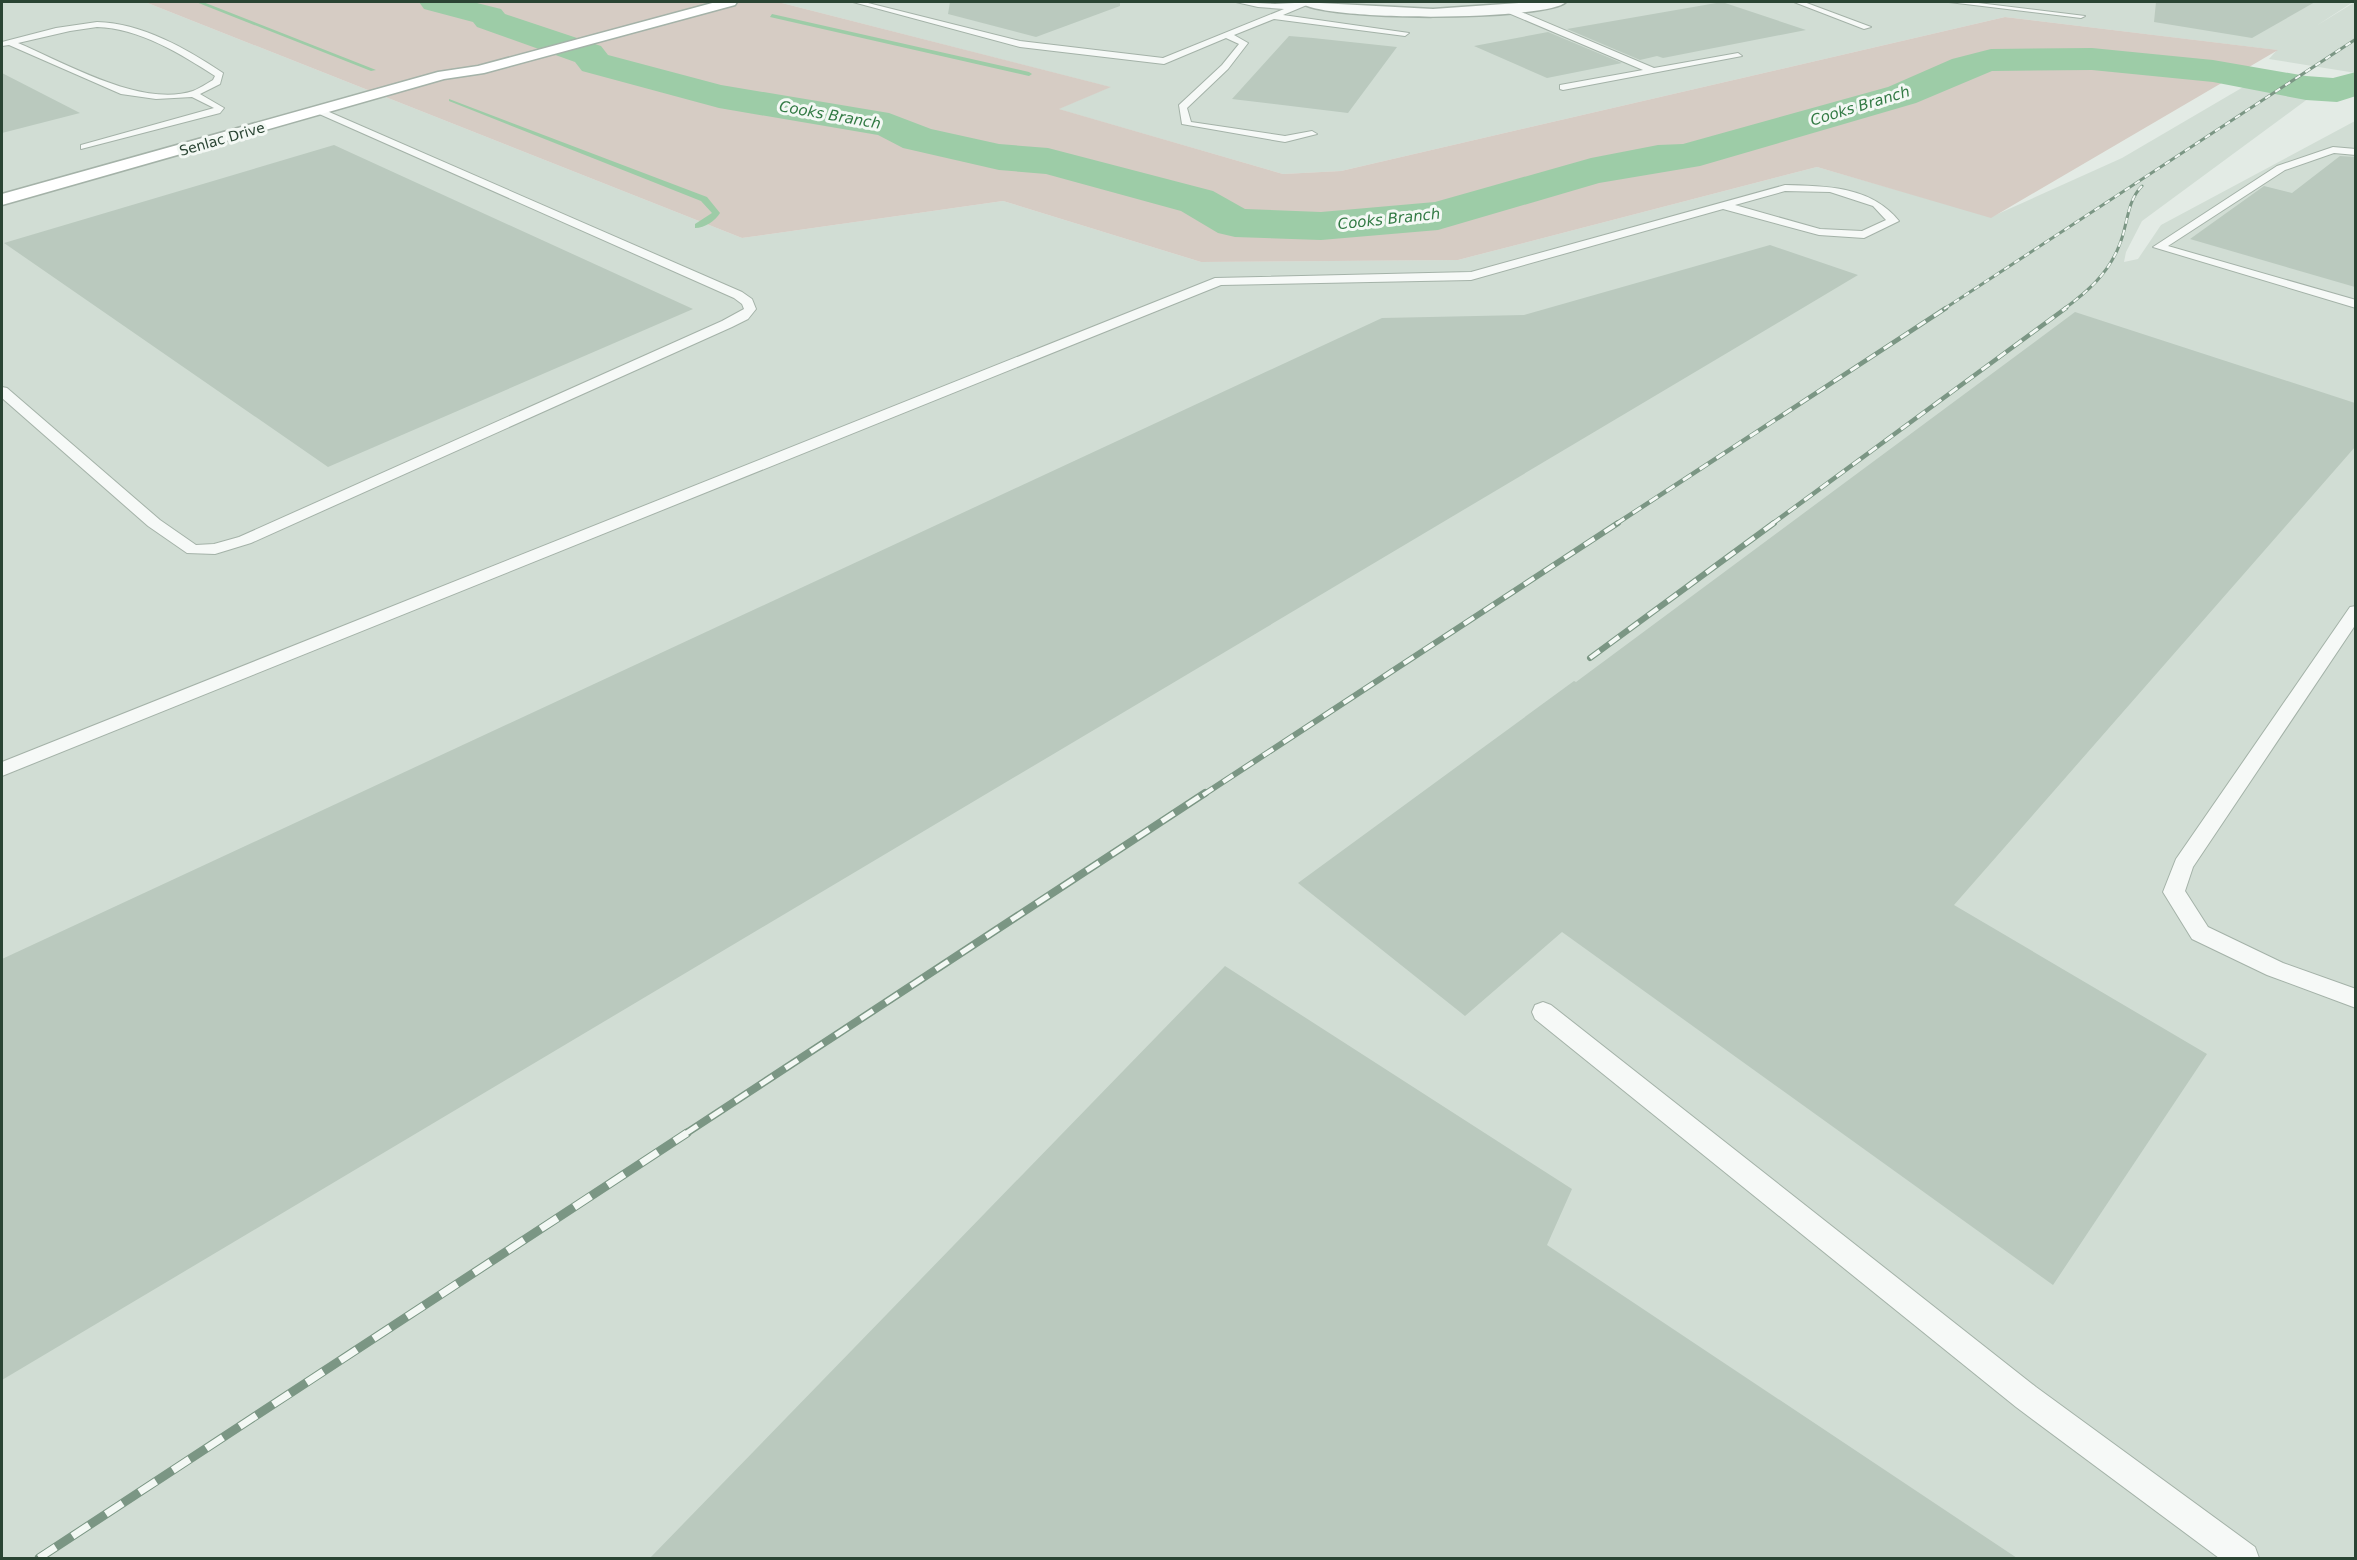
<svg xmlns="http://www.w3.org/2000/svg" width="2357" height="1560" font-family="'DejaVu Sans',sans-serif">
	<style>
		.built { fill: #d1ddd4 }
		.green { fill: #d6ccc4 }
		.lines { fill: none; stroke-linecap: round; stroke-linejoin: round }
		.stream { fill: #9dcca7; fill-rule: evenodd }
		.river { fill: #9dcca7; fill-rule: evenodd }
		.building { fill: #bac9be }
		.lane-casing { stroke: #a4b2a8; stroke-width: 2 }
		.street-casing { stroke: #a4b2a8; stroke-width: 3 }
		.secondary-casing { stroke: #a4b2a8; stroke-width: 3 }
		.lane { fill: #f6f9f7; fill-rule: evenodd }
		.street { fill: #f6f9f7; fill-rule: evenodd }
		.secondary { fill: #fff; fill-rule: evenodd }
		.rail-far4-casing { stroke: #7b9684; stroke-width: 3 }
		.rail-far3-casing { stroke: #7b9684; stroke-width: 4.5 }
		.rail-far2-casing { stroke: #7b9684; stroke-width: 6 }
		.rail-far1-casing { stroke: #7b9684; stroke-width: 8 }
		.rail-casing { stroke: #7b9684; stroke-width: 9 }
		.rail-far4 { stroke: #f3f8f4; stroke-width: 2; stroke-dasharray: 6; stroke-linecap: butt }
		.rail-far3 { stroke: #f3f8f4; stroke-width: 3; stroke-dasharray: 10; stroke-linecap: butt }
		.rail-far2 { stroke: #f3f8f4; stroke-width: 4; stroke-dasharray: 12; stroke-linecap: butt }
		.rail-far1 { stroke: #f3f8f4; stroke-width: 5; stroke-dasharray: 15; stroke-linecap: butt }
		.rail { stroke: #f3f8f4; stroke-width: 7; stroke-dasharray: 20; stroke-linecap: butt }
		.labels { text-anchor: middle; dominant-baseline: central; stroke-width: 6; stroke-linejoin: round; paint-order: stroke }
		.far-street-label { font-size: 14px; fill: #2a4433; stroke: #f3f8f4 }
		.far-water-label { font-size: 15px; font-style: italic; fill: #327a44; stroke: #f3f8f4 }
	</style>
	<rect width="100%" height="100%" fill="#e3ebe5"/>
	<path class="built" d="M145,2L742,238L1003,201L1201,262L1458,260L1817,167L1991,217L2122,158L2245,86L2309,98L2142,221L2126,252L2124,262L2138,259L2161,225L2355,121V1558H2V3Z
		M778,2H2353L2316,26L2355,2L2356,73L2269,59L2277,50L2005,17L1341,171L1283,174L1058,109L1110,87Z"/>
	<path class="green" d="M2,2H778L1111,87L1059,109L1283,174L1341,171L2005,17L2278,50L1991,218L1817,167L1458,260L1201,262L1003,201L742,238L145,2Z"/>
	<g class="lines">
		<path class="stream" d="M196,2H203L376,70L371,71Z
			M772,14L1029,72L1032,74L1029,76L770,17Z
			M449,99L707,197L720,213C715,221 705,228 695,228V224L712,213L701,201L449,101Z"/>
		<path class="river" d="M419,2H473L501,9L505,14L601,46L608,55L721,85L889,113L931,129L999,144L1048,148L1213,191L1245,209L1321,212L1435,202L1591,158L1658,145L1683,144L1888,87L1952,59L1991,49L2092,48L2213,60L2306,76L2333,78L2356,72V96L2337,102L2306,100L2213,82L2092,70L1992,71L1916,103L1700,166L1599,183L1438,230L1321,240L1235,237L1218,233L1181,211L1046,174L999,170L903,148L878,135L719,108L582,71L575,62L477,27L473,22L424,9Z"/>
	</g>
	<path class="building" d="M950,2H1120V6L1036,37L948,14Z
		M1722,2L1806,30L1663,58L1657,56L1640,60L1567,29Z
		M2156,2H2315L2252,38L2154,22Z
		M1548,32L1622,63L1547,78L1474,46Z
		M1289,36L1313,38L1397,47L1348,113L1232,99Z
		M2,73L80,113L2,133Z
		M334,145L693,309L328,467L4,243Z
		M2340,156L2355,157V287L2190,239L2264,186L2292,193Z
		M1770,245L1858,275L2,1380V959L1382,318L1524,315Z
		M2075,312L2355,403V447L1954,905L2207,1054L2053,1285L1562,932L1465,1016L1298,883L1574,681L1576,682Z
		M1225,966L1572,1189L1547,1245L2017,1558H650Z"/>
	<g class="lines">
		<defs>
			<path id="lane" d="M853,2H864L1020,41L1163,58L1284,9L1258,7L1236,2L1275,4L1314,2L1283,15L1409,33L1405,36L1274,19L1234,35L1248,43L1228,69L1187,108L1191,122L1285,136L1312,131L1317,134L1285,142L1182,124L1179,105L1222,65L1239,44L1226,38L1164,64L1020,47Z
				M1794,2H1804L1871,27L1864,29Z
				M1949,2H1970L2085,16L2081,18Z
				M1506,8H1512L1654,68L1738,53L1742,56L1563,90L1560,89V85L1643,70L1506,12Z
				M97,22C142,23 187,49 223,73L220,84L200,94L224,108L220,113L81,149V145L214,108L192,97L156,99L121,94L9,45L2,46V42L56,28ZM97,27C139,28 181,54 215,76L213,80C206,84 200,88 193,91C142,108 65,63 18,43L70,31Z
				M320,108L742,292L752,299L756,309L748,319L732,327L251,543L215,554L187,553L148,526L2,398V387L7,388L160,520L196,545L214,544L239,537L722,321L744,309L742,304L734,298L317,113L315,111Z
				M2333,147L2356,149V155L2334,153L2285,170L2168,246L2356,300V308L2153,247L2277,166Z
				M1785,185C1826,186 1871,186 1899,221L1864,238L1819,235L1723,209L1471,280L1221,285L2,776V762L1215,278L1471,272ZM1785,191L1830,192L1873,206L1886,220L1862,231L1820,229L1735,205Z
				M2356,606V624L2193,867L2185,891L2208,927L2283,963L2356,989V1008L2267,975L2192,939L2163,892L2176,859L2350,607Z
				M1543,1002L1551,1005L2036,1387L2255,1547L2259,1558H2219L2016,1407L1535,1019L1532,1012L1535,1005Z"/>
			<path id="street" d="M1300,2L1433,9L1535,2H1566C1547,21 1319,22 1300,2Z"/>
			<path id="secondary" d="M716,2H737L735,5L484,73L444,79L2,205V194L438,72L478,66Z"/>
		</defs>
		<use href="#lane" class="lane-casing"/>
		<use href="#street" class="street-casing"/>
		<use href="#secondary" class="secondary-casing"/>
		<use href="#lane" class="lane"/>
		<use href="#street" class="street"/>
		<use href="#secondary" class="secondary"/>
		<defs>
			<path id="rail-far4" d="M1944,309L2356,39
				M2064,309C2087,292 2108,274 2119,246C2128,226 2126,202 2142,186"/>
			<path id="rail-far3" d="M1616,524L1946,308
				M1772,524L2066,308"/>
			<path id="rail-far2" d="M1590,658L1774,523
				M1203,795L1618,523"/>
			<path id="rail-far1" d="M685,1134L1205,793"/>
			<path id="rail" d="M39,1558L687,1133"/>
		</defs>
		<use href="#rail-far4" class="rail-far4-casing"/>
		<use href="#rail-far3" class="rail-far3-casing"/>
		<use href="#rail-far2" class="rail-far2-casing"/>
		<use href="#rail-far1" class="rail-far1-casing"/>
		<use href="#rail" class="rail-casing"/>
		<use href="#rail-far4" class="rail-far4"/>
		<use href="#rail-far3" class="rail-far3"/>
		<use href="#rail-far2" class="rail-far2"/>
		<use href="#rail-far1" class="rail-far1"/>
		<use href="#rail" class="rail"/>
	</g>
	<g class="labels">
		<g class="far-street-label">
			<text transform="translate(222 139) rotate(-16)">Senlac Drive</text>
		</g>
		<g class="far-water-label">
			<text transform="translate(1860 106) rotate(-17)">Cooks Branch</text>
			<text transform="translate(830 115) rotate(10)">Cooks Branch</text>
			<text transform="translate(1389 219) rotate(-6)">Cooks Branch</text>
		</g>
	</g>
	<rect width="2357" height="1560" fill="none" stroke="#2a4433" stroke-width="6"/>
</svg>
